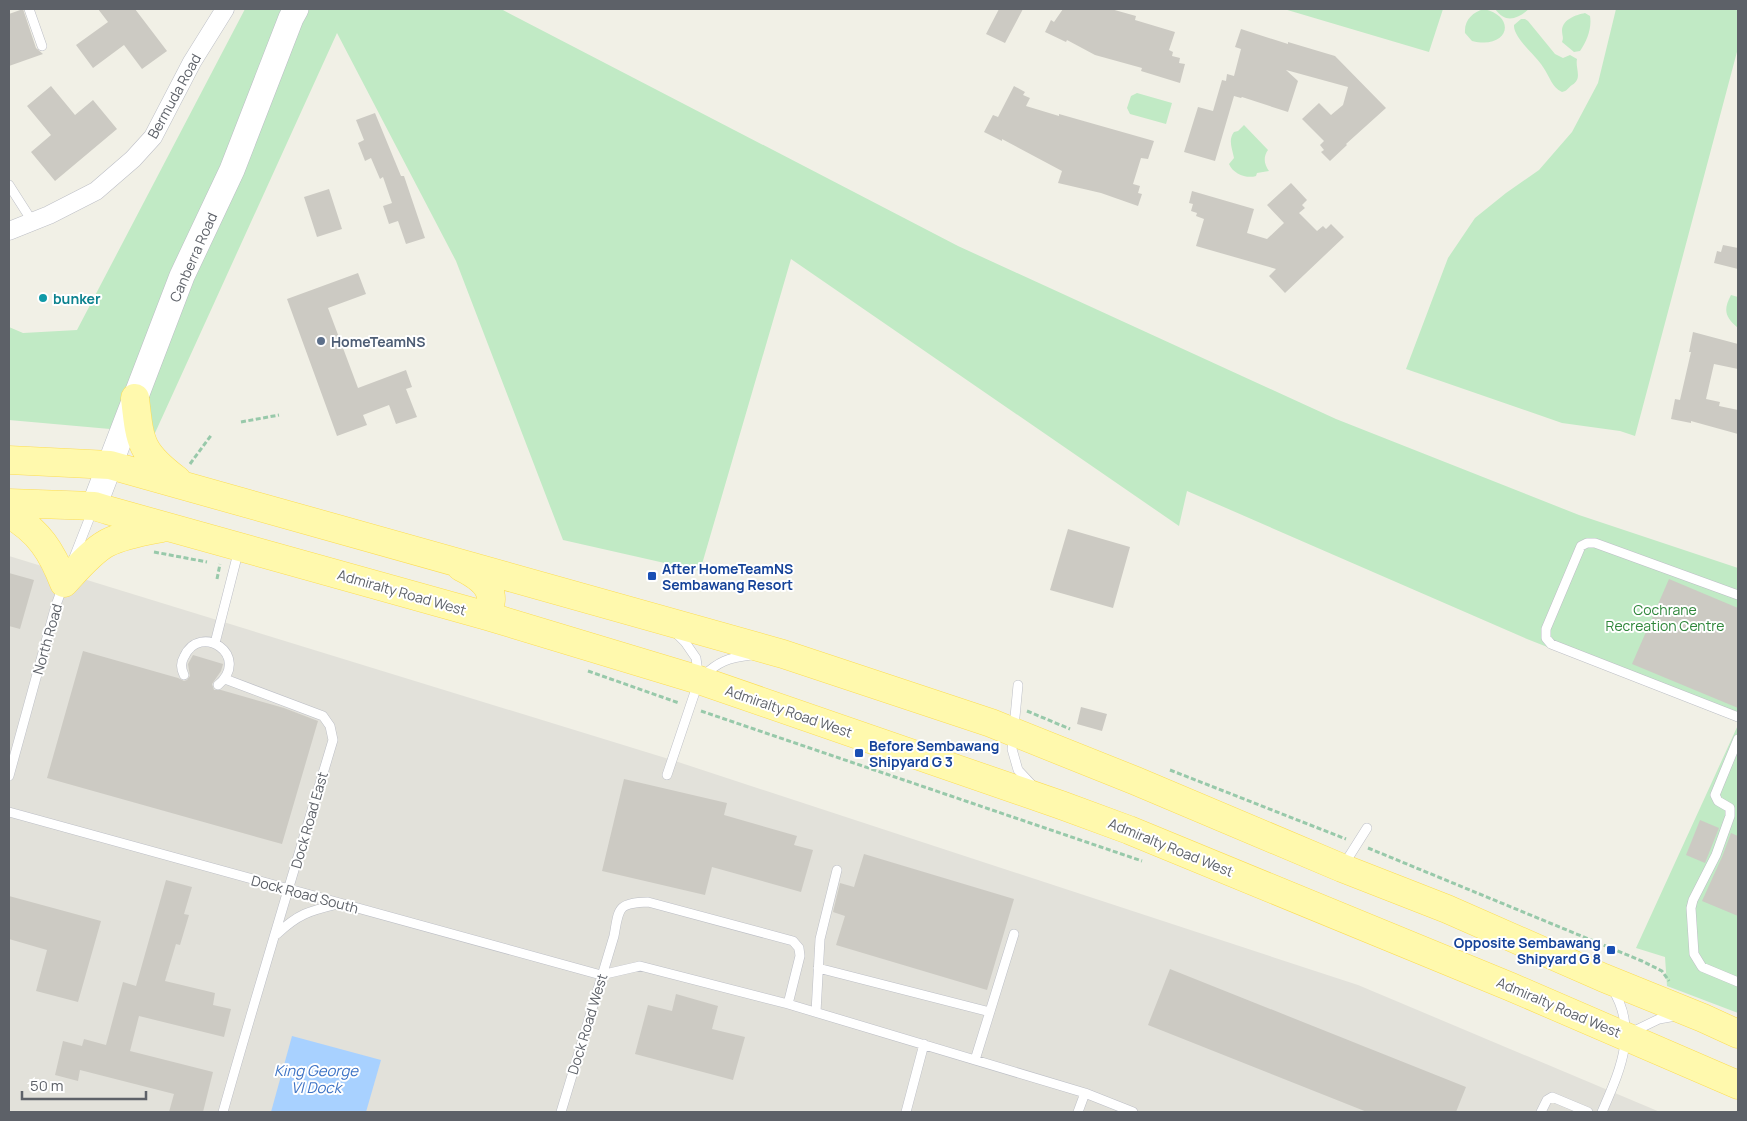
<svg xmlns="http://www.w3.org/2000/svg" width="1747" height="1121" font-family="Manrope,sans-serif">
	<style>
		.industrial { fill: #e2e1da }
		.green { fill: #c1eac5 }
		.water { fill: #a8d1ff }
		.building { fill: #cccac3 }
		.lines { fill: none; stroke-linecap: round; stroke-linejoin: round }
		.lane-casing { stroke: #bdbfc6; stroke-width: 10 }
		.street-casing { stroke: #bdbfc6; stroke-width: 19 }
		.secondary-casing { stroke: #bbbec5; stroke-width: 26 }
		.primary-casing { stroke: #fddd53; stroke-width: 29 }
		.path { stroke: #98c9aa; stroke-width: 3; stroke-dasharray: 5 2.5; stroke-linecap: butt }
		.lane { stroke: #fff; stroke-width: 9 }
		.street { stroke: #fff; stroke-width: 18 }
		.secondary { stroke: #fff; stroke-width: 25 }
		.primary { stroke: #fff9ad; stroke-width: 28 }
		.culture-dot { fill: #0f9aa8; stroke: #fff; stroke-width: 2 }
		.service-dot { fill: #5c6f8a; stroke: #fff; stroke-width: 2 }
		.transit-dot { fill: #1a4fb4; stroke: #fff; stroke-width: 2 }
		.labels { text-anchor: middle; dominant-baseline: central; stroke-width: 4; stroke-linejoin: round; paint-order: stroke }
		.street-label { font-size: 14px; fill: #5d6168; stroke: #fff }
		.culture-label { font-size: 14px; font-weight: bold; fill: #0d838f; stroke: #fff; text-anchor: start }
		.service-label { font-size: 14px; font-weight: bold; fill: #4e5e75; stroke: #fff; text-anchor: start }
		.transit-label { font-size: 14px; font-weight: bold; fill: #164399; stroke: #fff; text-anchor: start }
		.park-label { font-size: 14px; fill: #2e863a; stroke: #fff }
		.water-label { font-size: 15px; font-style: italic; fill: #3d73c5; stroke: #fff }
	</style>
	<rect width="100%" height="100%" fill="#f1f0e6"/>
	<path class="industrial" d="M9,556L672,760L1358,985L1660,1112H9Z"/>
	<path class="green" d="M245,9H501L958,246L1336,419L1579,515L1738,568V722L1527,639L1187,491L1179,526L791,259L700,571L563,540L456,261L337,33L155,433L9,420V327L23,333L77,330Z
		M1284,9H1443L1429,52Z
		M1484,9C1518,17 1508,50 1472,41L1465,33C1464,20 1473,12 1484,9Z
		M1495,9H1529C1517,19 1506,24 1495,9Z
		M1616,9H1738V48L1635,436L1620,431L1562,423L1406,369L1448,258L1475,218L1506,193L1539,170L1572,132L1598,83Z
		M1585,13L1590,16C1592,28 1587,41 1580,51L1574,52L1562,42C1564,37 1562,36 1562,30C1563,19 1576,15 1585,13Z
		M1521,19H1525L1528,21L1555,54L1563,58L1570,55L1577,59C1575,69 1583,78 1572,85C1568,88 1567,91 1562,92C1552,88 1549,75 1543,67C1536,55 1513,38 1514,25Z
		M1137,93L1172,103L1166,124L1130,114L1127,108L1131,96Z
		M1244,125L1268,150C1263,157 1264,164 1269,171L1257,173L1256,176C1247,179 1233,174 1229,164L1234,158C1232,148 1228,140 1234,132L1238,131Z
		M1731,295L1738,297V328C1725,317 1723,310 1731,295Z
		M1738,725V1013L1667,986L1665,957L1636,948Z"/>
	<path class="water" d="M292,1036L381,1060L366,1112H271Z"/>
	<path class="building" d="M23,9L36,48L43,54L9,66V14Z
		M98,9H135L167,51L142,69L124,45L93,68L76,45L108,22Z
		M999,9H1023L1005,43L986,34Z
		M1063,9H1111L1136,16L1135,20L1175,32L1169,50L1173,52L1172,56L1180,58L1179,63L1185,64L1180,83L1141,71L1142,68L1095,55L1067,40L1066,42L1045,32L1051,20L1054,22Z
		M1241,29L1288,44V42L1335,56L1386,108L1346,144L1347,145L1330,161L1321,152L1324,150L1320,145L1324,141L1302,119L1319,103L1331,115L1343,105L1348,87L1286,70L1298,81L1288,112L1242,97L1241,98L1234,96L1215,161L1184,152L1198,107L1213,111L1222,80L1226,81L1227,74L1234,76L1241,49L1235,47Z
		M51,86L75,115L93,100L117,129L55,181L31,152L51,135L27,106Z
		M1014,86L1025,92L1023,95L1030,98L1026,106L1059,116V114L1154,141L1148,159L1141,158L1133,184L1140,186L1138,193L1142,194L1138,206L1101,193L1058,183L1062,171L1002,139V141L984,132L993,115L998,117Z
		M375,113L401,176H404L425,238L406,244L398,221L389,224L383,206L392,203L383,177L380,179L371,158L365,161L358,143L364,140L356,120Z
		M1291,183L1307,200L1302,205L1305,208L1299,213L1317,231L1323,226L1326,229L1331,224L1344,237L1285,293L1269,276L1276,269L1196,246L1204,219L1196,216L1197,213L1191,211L1193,204L1189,203L1192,191L1254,209L1247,233L1267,239L1284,223L1267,205Z
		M329,189L342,229L317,237L304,197Z
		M1723,245L1738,248V269L1714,263L1717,251L1721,252Z
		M358,273L366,294L328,308L358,388L406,370L412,387L406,389L417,417L396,424L389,405L363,415L367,425L337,436L287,299Z
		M1693,332L1738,344V369L1714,364L1706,399L1720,402L1719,406L1738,410V434L1691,421V423L1671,419L1675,399L1680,400L1691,352H1689Z
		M1068,529L1130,547L1113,608L1050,590Z
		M9,573L34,580L20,629L9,626Z
		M1669,579L1738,608V708L1632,664Z
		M83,651L178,678L184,681L187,680L190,676L188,664L193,655L223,664L221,671L212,684L214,690H221L284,708L318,721L282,844L47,778Z
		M1081,707L1107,714L1102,731L1077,724Z
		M624,779L727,803L724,815L797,836L794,845L813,850L801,892L712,867L705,895L602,871Z
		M1700,820L1719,828L1705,863L1686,855Z
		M1731,833L1738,836V916L1702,901L1722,857Z
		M864,854L1014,899L987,990L836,945L845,916L833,912L840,883L854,887Z
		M166,880L192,887L184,914L189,915L180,945L176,944L165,981L215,993L213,1005L231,1009L224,1037L139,1016L130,1051L213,1072L203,1112H169L174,1094L80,1070L78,1081L55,1075L63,1041L82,1046L84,1039L106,1045L123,982L136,986Z
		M9,896L101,921L78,1002L36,991L47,950L9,939Z
		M1170,969L1466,1087L1456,1112H1367L1148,1025Z
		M676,994L718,1006L712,1029L745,1037L733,1080L635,1054L648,1005L672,1011Z"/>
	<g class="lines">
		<defs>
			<path id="lane" d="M29,9L42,46
				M9,185L32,221
				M73,560L93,509
				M1738,595L1595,543H1587L1581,546L1546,629V638L1551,644L1738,717
				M215,643L239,549
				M184,675C181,669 181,662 184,657C200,621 252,656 218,685
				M702,677C719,661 728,658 751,655
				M1018,685L1012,749L1018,770L1032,785
				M1738,739L1715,795L1718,801L1730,808V816L1716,855L1693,900L1691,908L1694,954L1702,967L1738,982
				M667,775L699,680L696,658L685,642L676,633
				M9,776L56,605L63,586
				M9,812L601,975L640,966L788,1004L1085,1093L1133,1112
				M1343,866L1367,828
				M277,934C298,914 309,911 338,904
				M818,968L990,1012
				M816,1012L820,939L837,870
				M1630,1033L1659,1019L1676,1016
				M975,1060L1014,934
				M223,1112C258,988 296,864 333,740L330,726L323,716L225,679
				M561,1112L614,936C619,908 617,903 648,902L793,941L799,948L800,956L788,1004
				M906,1112L924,1044
				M1078,1112L1085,1093
				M1541,1112L1547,1100L1552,1097L1588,1112
				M1602,1112C1620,1070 1639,1031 1612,988"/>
			<path id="street" d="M9,231L49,215L96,191L133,159L153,137L192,62L225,9"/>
			<path id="secondary" d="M94,506L182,276L232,170L291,18L296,9"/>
			<path id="primary" d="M135,398C140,443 140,452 177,480
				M9,460L110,465L783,654L991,723L1136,781L1342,868L1447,909L1604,978L1703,1018L1738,1034
				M9,503L94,506L107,510L487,616L699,680L1061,805L1129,830L1511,987L1738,1085
				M9,514C39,531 52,552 64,583C76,570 92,551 107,543C125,534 147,531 167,527
				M461,567C473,573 491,583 491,599C491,604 488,611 487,616"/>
		</defs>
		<use href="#lane" class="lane-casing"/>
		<use href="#street" class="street-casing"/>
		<use href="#secondary" class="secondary-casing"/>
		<use href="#primary" class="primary-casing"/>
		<path class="path" d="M241,422L279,415
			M190,464L212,434
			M154,552L207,562
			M217,579L220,564
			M588,671L679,703
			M701,711L1142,861
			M1027,711L1070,729
			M1170,770L1346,839
			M1368,848L1642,961L1662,971L1669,981"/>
		<use href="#lane" class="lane"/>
		<use href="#street" class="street"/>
		<use href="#secondary" class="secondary"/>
		<use href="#primary" class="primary"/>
	</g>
	<circle class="culture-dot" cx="43" cy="298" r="5"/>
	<circle class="service-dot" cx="321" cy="341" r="5"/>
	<g class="transit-dot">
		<rect x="647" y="571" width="10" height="10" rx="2.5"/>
		<rect x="854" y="748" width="10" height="10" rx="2.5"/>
		<rect x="1606" y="945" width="10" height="10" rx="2.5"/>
	</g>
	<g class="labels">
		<g class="street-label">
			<text transform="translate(174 96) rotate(-61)">Bermuda Road</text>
			<text transform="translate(193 257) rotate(-66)">Canberra Road</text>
			<text transform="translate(402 592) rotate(16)">Admiralty Road West</text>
			<text transform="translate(47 639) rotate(-74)">North Road</text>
			<text transform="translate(789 711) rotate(19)">Admiralty Road West</text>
			<text transform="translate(309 820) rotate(-74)">Dock Road East</text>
			<text transform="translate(1171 847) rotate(22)">Admiralty Road West</text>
			<text transform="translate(305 894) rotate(15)">Dock Road South</text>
			<text transform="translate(1559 1007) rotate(23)">Admiralty Road West</text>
			<text transform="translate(587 1024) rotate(-73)">Dock Road West</text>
		</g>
		<g class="culture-label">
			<text x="53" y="298">bunker</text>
		</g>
		<g class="service-label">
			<text x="331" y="341">HomeTeamNS</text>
		</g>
		<g class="transit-label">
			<text x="662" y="568">After HomeTeamNS<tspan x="662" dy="16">Sembawang Resort</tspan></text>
			<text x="869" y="745">Before Sembawang<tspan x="869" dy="16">Shipyard G 3</tspan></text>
			<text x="1601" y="942" text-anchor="end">Opposite Sembawang<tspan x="1601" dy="16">Shipyard G 8</tspan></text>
		</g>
		<g class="park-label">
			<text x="1665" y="609">Cochrane<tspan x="1665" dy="16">Recreation Centre</tspan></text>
		</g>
		<g class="water-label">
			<text x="316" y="1070">King George<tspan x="316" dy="17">VI Dock</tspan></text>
		</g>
	</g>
	<rect width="1747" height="1121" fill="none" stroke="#5d6168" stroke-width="20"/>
	<path d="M22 1091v8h124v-8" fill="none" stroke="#5d6168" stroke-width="2.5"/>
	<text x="30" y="1091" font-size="15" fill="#5d6168" stroke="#ffffff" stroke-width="4" paint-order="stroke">50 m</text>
</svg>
